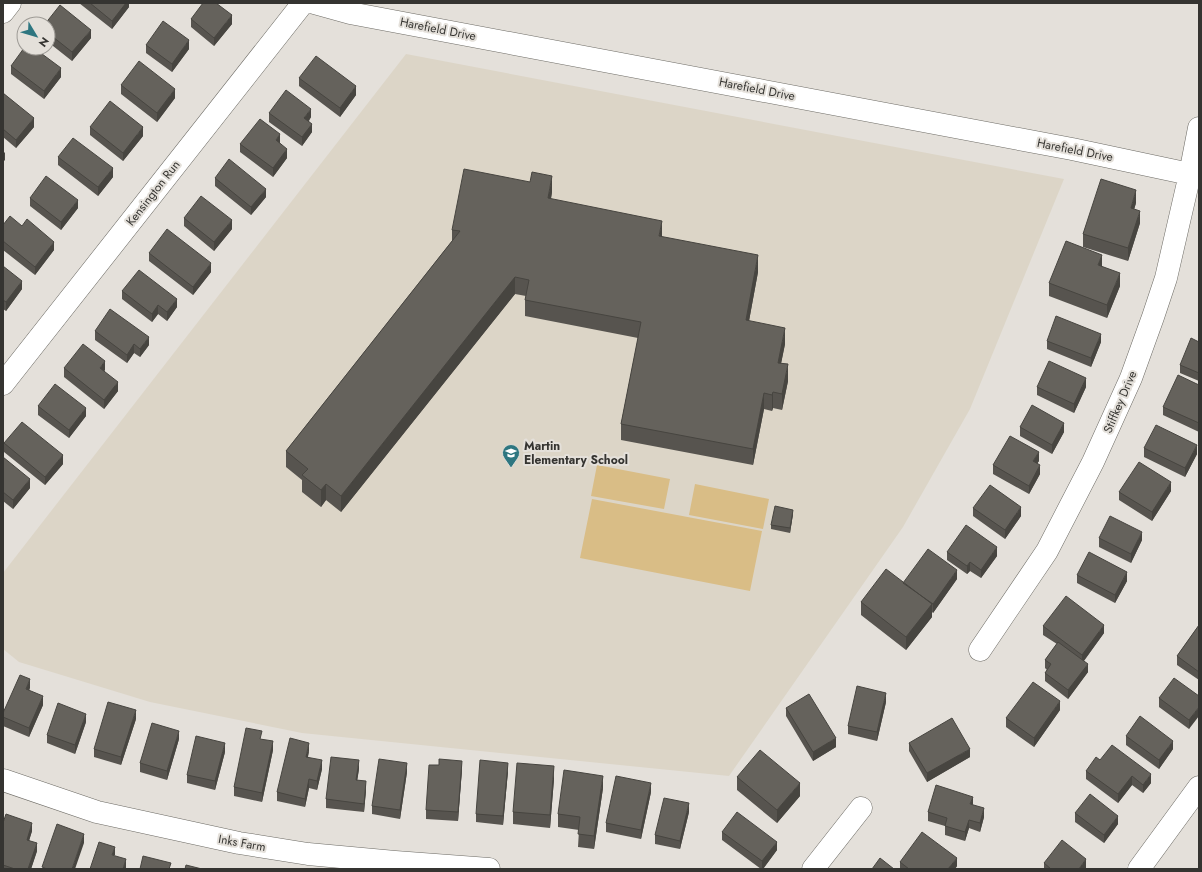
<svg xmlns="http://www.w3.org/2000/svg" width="1202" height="872" font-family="Jost,sans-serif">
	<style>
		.built { fill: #dcd5c7 }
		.green { fill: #d9bd86 }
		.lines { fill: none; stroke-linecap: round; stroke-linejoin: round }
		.minor-casing { stroke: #6d6b65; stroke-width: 23 }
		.minor { stroke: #fff; stroke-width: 22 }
		.wall { fill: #57544f }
		.shaded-wall { fill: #474540 }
		.building { fill: #65625c; stroke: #474540 }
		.labels { text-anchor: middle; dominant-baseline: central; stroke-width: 4; stroke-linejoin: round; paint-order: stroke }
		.street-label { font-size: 12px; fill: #353431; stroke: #e4e0da }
		.poi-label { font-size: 12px; font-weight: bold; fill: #353431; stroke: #e4e0da; text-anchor: start }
	</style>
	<rect width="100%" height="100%" fill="#e4e0da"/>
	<path class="built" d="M406,54L1064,179L970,409L903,527L729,776L302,733L150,702L19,662L3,649V573Z"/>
	<path class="green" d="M597,465L670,479L664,509L591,496Z
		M695,484L769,499L763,529L689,515Z
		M592,499L762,531L750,591L580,558Z"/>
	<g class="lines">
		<defs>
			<path id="minor" d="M314,3L350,13L1072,149L1199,176
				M3,12L10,3
				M3,384L303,3
				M980,650L1047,551L1093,462L1131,378L1153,317L1166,278L1190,174L1199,128
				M3,780L97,812L239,843L308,854L395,862L489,869
				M813,869L861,808
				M1139,869L1199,787"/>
		</defs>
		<use href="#minor" class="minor-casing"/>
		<use href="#minor" class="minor"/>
	</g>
	<path class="wall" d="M79,3H129V7L112,29Z
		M191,19L232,24L214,46L191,27Z
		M48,24L91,38L72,61L48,42Z
		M146,45L189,49L172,72L146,53Z
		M11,66L61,77L44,99L11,74Z
		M299,78L356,95L340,117L299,86Z
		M121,85L175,98L157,122L121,94Z
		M3,93L34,127L16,148L3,137Z
		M269,113L311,117L309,121L312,132L302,146L269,122Z
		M90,127L143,136L123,161L90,135Z
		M280,143L287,158L273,177L240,152V144Z
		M58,157L113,177L98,196L58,165Z
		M215,178L266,197L251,215L215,186Z
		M552,192L551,199L662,237L758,272L749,321L785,344L781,363L788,381L782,410L773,408L772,411L764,409L753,465L621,440V424L638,338L525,316V300L526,296L515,294L341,512L326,500L321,507L302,492V480L286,467V451L452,241V230Z
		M30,198L78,208L61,230L30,206Z
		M1136,203L1134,209L1140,223L1128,261L1083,247V234Z
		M184,218L232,229L214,251L184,226Z
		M3,225L54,250L35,275L3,250Z
		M149,253L211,272L193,295L149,261Z
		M3,266L22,289L6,311L3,309Z
		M1049,283L1120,286L1107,318L1049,296Z
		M122,291L177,307L167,321L158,314L152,322L122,299Z
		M95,331L149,345L140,357L134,353L127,363L95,340Z
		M1047,341L1101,342L1091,367L1047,349Z
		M1199,342V381L1180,373V365Z
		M64,368L105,370L104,371L118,391L104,409L64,377Z
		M1199,385V432L1163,415V407Z
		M1037,387H1086L1074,413L1037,395Z
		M38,406L86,416L69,438L38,415Z
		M1020,427L1064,432L1052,454L1020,436Z
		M4,443L63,464L45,485L4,452Z
		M1144,448L1197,454L1185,477L1144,457Z
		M3,457L30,488L13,509L3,501Z
		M1039,461L1037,463L1040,474L1029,494L993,474V465Z
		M1171,491L1152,521L1119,500V492Z
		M973,508L1021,516L1005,539L973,516Z
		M793,514L790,533L771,529V525Z
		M1099,538L1142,540L1131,563L1099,547Z
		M947,552L997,556L981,578L970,571L967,574L947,560Z
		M1077,575L1127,581L1115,603L1077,583Z
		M957,579L933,613L932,612V617L906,650L861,615V602L903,583Z
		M1199,625V680L1177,665V656Z
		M1043,626L1104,633L1084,661L1088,672L1068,699L1045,681V673L1047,670L1045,668V660L1057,644L1043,635Z
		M30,688L29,690L43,705L29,737L3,726V713Z
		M1199,696L1189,729L1159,707V698Z
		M886,702L877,741L848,734V726Z
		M786,708L836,747L813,761L786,716Z
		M1060,710L1034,747L1006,727V718Z
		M136,719L121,765L94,757V749Z
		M86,722L75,754L47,743V735Z
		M1126,736L1173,749L1159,769L1126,745Z
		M179,739L167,780L140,772V763Z
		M262,739L273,750L262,802L234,796V787Z
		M909,743L970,757L927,782L909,751Z
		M309,751L308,757L322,769L317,790L309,788L305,807L277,801V792Z
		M225,752L215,790L187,783V775Z
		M1100,760L1151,783L1143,793L1132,785L1118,803L1086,779V771Z
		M359,769L357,780L366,790L364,812L326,808V799Z
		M462,769L458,821L426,819V810Z
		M508,771L503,825L476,822V814Z
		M407,772L400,819L372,814V806Z
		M737,777L800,796L777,823L737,790Z
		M554,779L550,828L513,824V812Z
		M603,788L594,849L578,847L579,830L558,827V814Z
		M651,792L641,839L606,832V823Z
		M973,805L984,817L980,832L969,828L965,841L945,835V826L928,821V812Z
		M689,812L680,849L655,844V835Z
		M1075,813L1118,824L1104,843L1075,822Z
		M3,823L32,831L29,840L37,851L31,869H3Z
		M722,832L777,850L763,869H761L722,840Z
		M900,862L957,866L955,869H900Z
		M1044,863L1086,868L1085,869H1044Z"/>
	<path class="shaded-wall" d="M126,3H129V7L112,29V21Z
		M232,15V24L214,46V38Z
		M91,30V38L72,61V52Z
		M189,40V49L172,72V64Z
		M61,68V77L44,99V91Z
		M356,86V95L340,117V108Z
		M175,89V98L157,122V113Z
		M311,109V117L304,127V118Z
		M34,118V127L16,148V140Z
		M312,124V132L302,146V137Z
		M143,127V136L123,161V153Z
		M280,134V143L276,149V140Z
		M287,149V158L273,177V168Z
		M5,152V160L3,162V154Z
		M113,168V177L98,196V187Z
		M552,176V192L548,215V198Z
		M266,189V197L251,215V207Z
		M1136,190V203L1131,220V208Z
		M78,200V208L61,230V222Z
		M1140,211V223L1128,261V248Z
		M232,220V229L214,251V242Z
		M662,221V237L659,236Z
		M54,242V250L35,275V267Z
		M758,255V272L746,337V320Z
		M1102,255V268L1098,265Z
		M211,263V272L193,295V287Z
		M1120,273V286L1107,318V305Z
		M515,277V294L341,512V496Z
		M22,281V289L6,311V302Z
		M177,299V307L167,321V312Z
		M158,305V314L152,322V314Z
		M785,328V344L778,379V363Z
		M1101,334V342L1091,367V358Z
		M149,337V345L140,357V349Z
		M134,344V353L127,363V355Z
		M105,361V370L100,376V368Z
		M788,364V381L782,410V394Z
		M1086,378V387L1074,413V404Z
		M118,382V391L104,409V400Z
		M773,392V408L772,411V395Z
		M764,393V409L753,465V449Z
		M86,408V416L69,438V430Z
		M1064,423V432L1052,454V445Z
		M1197,445V454L1185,477V468Z
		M1039,452V461L1033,470V461Z
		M63,455V464L45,485V477Z
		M1040,465V474L1029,494V486Z
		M30,479V488L13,509V500Z
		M1171,482V491L1152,521V512Z
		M326,484V500L321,507V490Z
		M1021,507V516L1005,539V530Z
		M793,510V514L790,533V528Z
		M1142,532V540L1131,563V554Z
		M997,547V556L981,578V570Z
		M970,562V571L967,574V566Z
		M957,570V579L933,613V604Z
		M1127,572V581L1115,603V595Z
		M932,604V617L906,650V637Z
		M1104,625V633L1082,663V655Z
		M1088,664V672L1068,699V690Z
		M30,679V688L26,698V689Z
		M886,693V702L877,741V732Z
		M43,696V705L29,737V728Z
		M1060,701V710L1034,747V738Z
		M1199,707V716L1189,729V720Z
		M136,710V719L121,765V757Z
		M86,714V722L75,754V745Z
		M179,731V739L167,780V771Z
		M836,738V747L813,761V752Z
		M273,741V750L262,802V793Z
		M1173,741V749L1159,769V760Z
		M225,743V752L215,790V781Z
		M309,743V751L306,765V757Z
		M970,749V757L927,782V773Z
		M322,760V769L317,790V781Z
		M359,760V769L356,789V780Z
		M462,761V769L458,821V812Z
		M407,763V772L400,819V810Z
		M508,763V771L503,825V816Z
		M554,766V779L550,828V815Z
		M1151,774V783L1143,793V785Z
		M603,776V788L594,849V836Z
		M1132,776V785L1118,803V794Z
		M309,779V788L305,807V799Z
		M366,781V790L364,812V804Z
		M651,783V792L641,839V830Z
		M800,783V796L777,823V810Z
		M973,797V805L970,804Z
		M689,803V812L680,849V841Z
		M984,808V817L980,832V823Z
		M1118,816V824L1104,843V835Z
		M969,820V828L965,841V832Z
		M32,823V831L27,848V840Z
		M84,834V843L75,869H72Z
		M777,842V850L763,869H762V861Z
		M37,843V851L31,869H28Z
		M115,847V855H112Z
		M957,858V866L955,869H948Z
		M126,859V868L125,869H123Z
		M1086,859V868L1085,869H1079Z"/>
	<path class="building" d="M90,3H126L112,21Z
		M203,3H216L232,15L214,38L191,19Z
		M60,5L91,30L72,52L48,33V24H45Z
		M163,21L189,40L172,64L146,45Z
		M24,48H34L61,68L44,91L11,66Z
		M316,56L356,86L340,108L299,78Z
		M139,61L175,89L157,113L121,85Z
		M286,90L311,109L304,118L312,124L302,137L269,113Z
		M3,93L34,118L16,140L3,129Z
		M110,101L143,127L123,153L90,127Z
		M260,119L280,134L276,140L287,149L273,168L240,144Z
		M73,138L113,168L98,187L58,157Z
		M229,159L266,189L251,207L215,178Z
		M464,169L530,182L532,172L552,176L548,198L662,221L659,236L758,255L746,320L785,328L778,363L788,364L782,394L773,392L772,395L764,393L753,449L621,424L641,322L525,300L529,280L515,277L341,496L326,484L321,490L302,475L308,469L286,451L460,231L452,230Z
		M46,176L78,200L61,222L30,198Z
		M1101,179L1136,190L1131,208L1140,211L1128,248L1083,234Z
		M201,196L232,220L214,242L184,218Z
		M10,216L22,226L27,219L54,242L35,267L3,241V225Z
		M167,229L211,263L193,287L149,253Z
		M1066,241L1102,255L1098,265L1120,273L1107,305L1049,283Z
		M3,266L22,281L6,302L3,300Z
		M139,270L177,299L167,312L158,305L152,314L122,291Z
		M110,309L149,337L140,349L134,344L127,355L95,331Z
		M1056,316L1101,334L1091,358L1047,341Z
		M1191,338L1199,342V373L1180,365Z
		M83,344L105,361L100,368L118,382L104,400L64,368Z
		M1049,361L1086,378L1074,404L1037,387Z
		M1178,375L1199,385V423L1163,407Z
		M55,384L86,408L69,430L38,406Z
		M1032,405L1064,423L1052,445L1020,427Z
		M22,422L63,455L45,477L4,443Z
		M1156,425L1197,445L1185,468L1144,448Z
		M1010,436L1039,452L1033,461L1040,465L1029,486L993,465Z
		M3,457L30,479L13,500L3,492Z
		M1139,462L1171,482L1152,512L1119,492Z
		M990,485L1021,507L1005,530L973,508Z
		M775,506L793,510L790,528L771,525Z
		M1110,516L1142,532L1131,554L1099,538Z
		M966,525L997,547L981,570L970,562L967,566L947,552Z
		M928,549L957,570L933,604L903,583Z
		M1089,552L1127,572L1115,595L1077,575Z
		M886,569L932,604L906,637L861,602Z
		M1066,596L1104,625L1082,655L1043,626Z
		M1199,625V672L1177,656Z
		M1058,642L1088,664L1068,690L1045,673L1051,664L1045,660Z
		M20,675L30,679L26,689L43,696L29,728L3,717V713Z
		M1174,678L1199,696V707L1189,720L1159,698Z
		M1033,682L1060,701L1034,738L1006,718Z
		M857,686L886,693L877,732L848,726Z
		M809,694L836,738L813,752L786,708Z
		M108,702L136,710L121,757L94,749Z
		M58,703L86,714L75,745L47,735Z
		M1140,716L1173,741L1159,760L1126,736Z
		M952,718L970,749L927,773L909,743Z
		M152,723L179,731L167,771L140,763Z
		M246,728L262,731L260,739L273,741L262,793L234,787Z
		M196,736L225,743L215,781L187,775Z
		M290,738L309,743L306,757L322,760L317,781L309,779L305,799L277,792Z
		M1112,745L1151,774L1143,785L1132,776L1118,794L1086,771L1096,757L1100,760Z
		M760,750L800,783L777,810L737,777Z
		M331,757L359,760L356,780L366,781L364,804L326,799Z
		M379,759L407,763L400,810L372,806Z
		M439,759L462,761L458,812L426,810L429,765H439Z
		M480,760L508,763L503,816L476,814Z
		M517,763L554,766L550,815L513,812Z
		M564,770L603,776L594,836L578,834L580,817L558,814Z
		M616,776L651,783L641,830L606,823Z
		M936,785L973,797L970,804L984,808L980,823L969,820L965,832L945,826L947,818L928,812Z
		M1090,794L1118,816L1104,835L1075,813Z
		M664,798L689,803L680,841L655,835Z
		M737,812L777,842L762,861L722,832Z
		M6,814L32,823L27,840L37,843L28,869H15L3,865V823Z
		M57,824L84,834L72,869H47L42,867Z
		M922,832L957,858L948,869H925L924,868L923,869H909L900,862Z
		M1062,840L1086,859L1079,869H1051L1044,863Z
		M99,842L115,847L112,855L126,859L123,869H90Z
		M143,856L171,863L169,869H140Z
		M880,858L894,869H872Z
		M186,865L202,869H185Z"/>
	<defs>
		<symbol id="school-pin" viewBox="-11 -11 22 30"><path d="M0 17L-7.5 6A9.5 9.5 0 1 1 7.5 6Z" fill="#2e7680" stroke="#e4e0da"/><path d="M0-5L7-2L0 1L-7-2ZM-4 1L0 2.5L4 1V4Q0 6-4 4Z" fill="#fff"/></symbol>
	</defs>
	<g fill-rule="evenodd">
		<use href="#school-pin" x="501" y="443" width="20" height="27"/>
	</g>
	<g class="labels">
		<g class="street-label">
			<text transform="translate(438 29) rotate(11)">Harefield Drive</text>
			<text transform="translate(757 89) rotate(11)">Harefield Drive</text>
			<text transform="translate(1075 150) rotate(11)">Harefield Drive</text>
			<text transform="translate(153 193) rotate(-52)">Kensington Run</text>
			<text transform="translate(1120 402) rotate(-67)">Stiffkey Drive</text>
			<text transform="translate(242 843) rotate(10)">Inks Farm</text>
		</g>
		<g class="poi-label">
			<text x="524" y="446">Martin<tspan x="524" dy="14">Elementary School</tspan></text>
		</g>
	</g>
	<rect width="1202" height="872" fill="none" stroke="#353431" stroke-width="8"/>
	<g transform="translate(36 36) rotate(128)"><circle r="19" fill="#e4e0da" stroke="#9e9b96"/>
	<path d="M0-3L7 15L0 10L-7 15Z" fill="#2e7680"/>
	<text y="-6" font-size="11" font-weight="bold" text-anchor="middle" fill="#353431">N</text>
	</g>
</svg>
